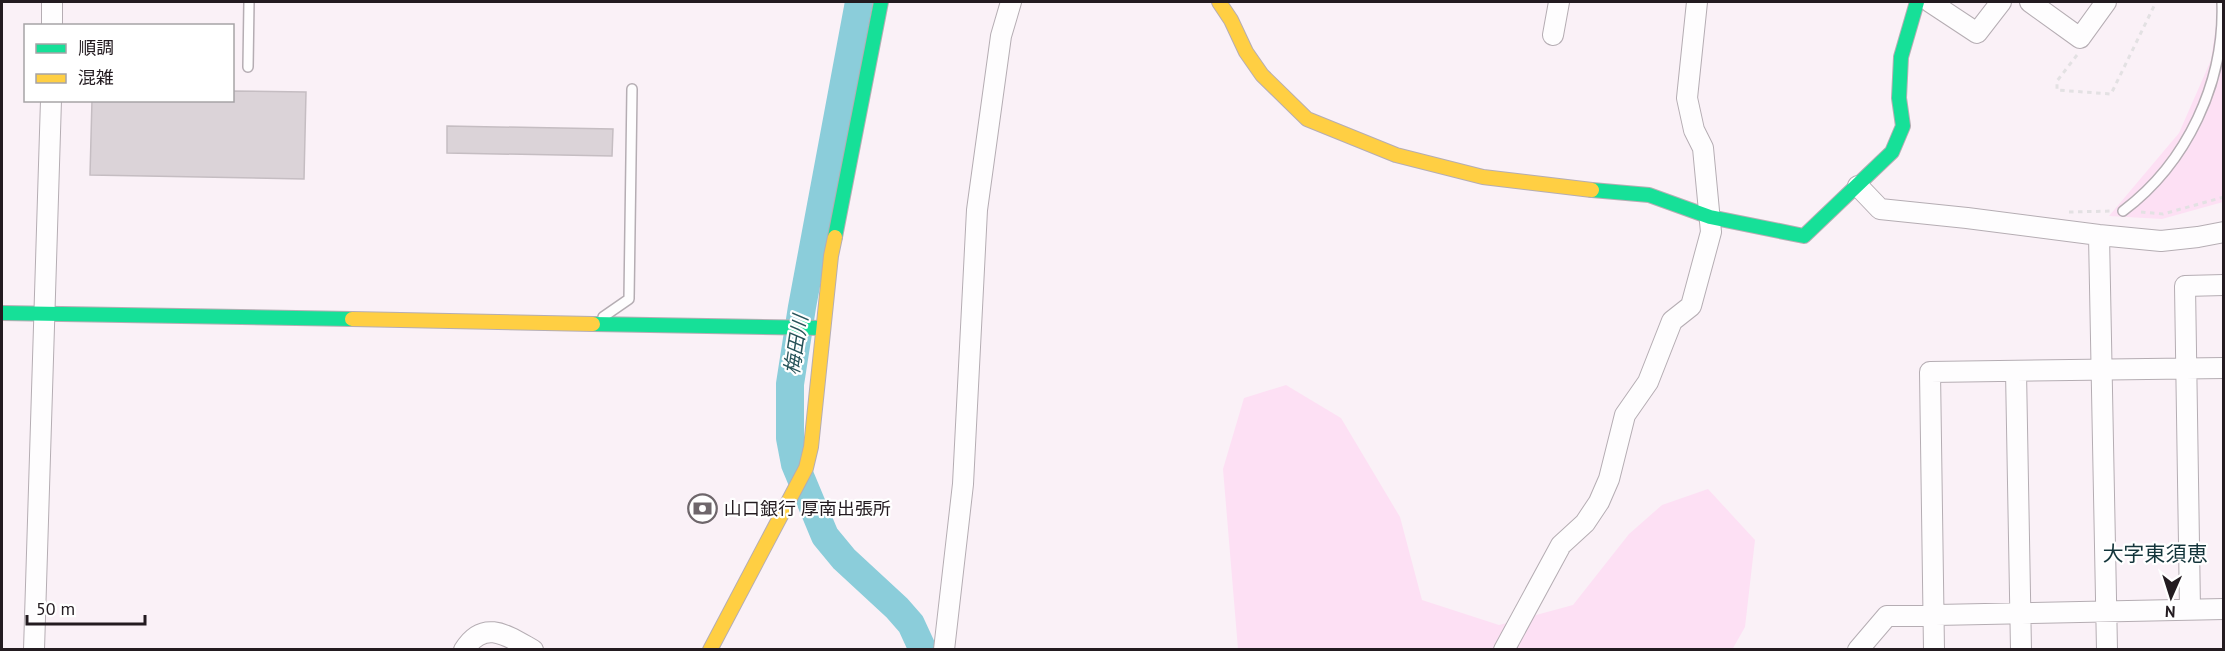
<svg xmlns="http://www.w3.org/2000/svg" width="2225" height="651" font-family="'PT Sans','Noto Sans JP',sans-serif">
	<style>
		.green { fill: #fde0f4 }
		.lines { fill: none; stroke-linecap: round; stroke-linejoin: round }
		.river { stroke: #8bcdda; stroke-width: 28 }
		.building { fill: #dbd3d8; stroke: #c5bdc2; stroke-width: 1.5 }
		.lane-casing { stroke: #b5adb3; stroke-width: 12 }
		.street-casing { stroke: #b5adb3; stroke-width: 22 }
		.fast-casing { stroke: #b5adb3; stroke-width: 16 }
		.slow-casing { stroke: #b5adb3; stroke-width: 16 }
		.path { stroke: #e3e1e3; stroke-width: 3; stroke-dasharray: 4.5 4.5; stroke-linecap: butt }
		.lane { stroke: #fefdfe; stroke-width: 9 }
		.street { stroke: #fefdfe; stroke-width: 20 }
		.fast { stroke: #16e098; stroke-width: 14 }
		.slow { stroke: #ffcf43; stroke-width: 14 }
		.labels { text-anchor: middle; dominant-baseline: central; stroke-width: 4.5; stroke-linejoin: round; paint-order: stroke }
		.poi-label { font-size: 18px; fill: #231b20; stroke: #fff; text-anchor: start }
		.water-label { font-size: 20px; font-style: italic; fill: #28545a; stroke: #fff }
		.quarter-label { font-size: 21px; fill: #14353b; stroke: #fff }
	</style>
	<rect width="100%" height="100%" fill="#faf1f7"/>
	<path class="green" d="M2216,2H2223V202L2162,219L2109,216L2179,133L2211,60L2218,13Z
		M1286,385L1341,418L1400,517L1422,600L1499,625L1573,605L1629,534L1662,505L1708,489L1755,540L1745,627L1732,650L1238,649L1223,469L1244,398Z"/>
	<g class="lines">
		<path class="river" d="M859,2L802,307L790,384V438L795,464L825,536L844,559L897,608L911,624L923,650"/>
	</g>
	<path class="building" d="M232,91L306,92L304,179L90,175L92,100H232Z
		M447,126L613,129L612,156L447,153Z"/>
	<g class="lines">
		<defs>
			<path id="lane" d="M248,67L249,2
				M2123,211C2187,163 2225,82 2222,2
				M603,317L629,299L632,89"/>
			<path id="street" d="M1930,2L1977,33L2001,2
				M2030,2L2080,38L2106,2
				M52,26V2
				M1553,35L1559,2
				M1858,186L1880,209L1967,218L2099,235L2161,241L2198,237L2224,232
				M2099,235L2107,650
				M2016,371L2021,650
				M2190,609L2185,286L2224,285
				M34,650L51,100
				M464,650C484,618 508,636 533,650
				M944,650L963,484L977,210L1001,36L1011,2
				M1504,650L1561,545L1585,523L1599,502L1609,479L1625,415L1648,382L1672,321L1691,306L1711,232L1703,148L1694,130L1687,98L1697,2
				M1858,650L1887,616L2224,609
				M1934,650L1930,372L2224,368"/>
			<path id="fast" d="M1592,190L1649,195L1710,217L1804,236L1892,152L1903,126L1899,98L1901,57L1917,2
				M835,237L881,2
				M2,313L352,319
				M593,324L823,328"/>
			<path id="slow" d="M1219,2L1231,20L1246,52L1262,75L1307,119L1396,155L1483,177L1592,190
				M352,319L593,324
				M710,650L806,468L811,447L831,256L835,237"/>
		</defs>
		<use href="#lane" class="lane-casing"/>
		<use href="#street" class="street-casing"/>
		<use href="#fast" class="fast-casing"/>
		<use href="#slow" class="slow-casing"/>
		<path class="path" d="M2077,55L2057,81V90L2111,94L2156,2
			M2069,212L2113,211
			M2141,212L2163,214L2224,197"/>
		<use href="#lane" class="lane"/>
		<use href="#street" class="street"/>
		<use href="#fast" class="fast"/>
		<use href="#slow" class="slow"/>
	</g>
	<defs>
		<symbol id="bank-ring" viewBox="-11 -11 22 22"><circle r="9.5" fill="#fff" stroke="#6e666b" stroke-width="1.5"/><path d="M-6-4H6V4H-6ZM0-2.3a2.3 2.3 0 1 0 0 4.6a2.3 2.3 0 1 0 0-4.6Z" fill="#6e666b"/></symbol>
	</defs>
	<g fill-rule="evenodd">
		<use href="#bank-ring" x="686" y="492" width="33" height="33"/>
	</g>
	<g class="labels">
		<g class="poi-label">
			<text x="724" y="508">山口銀行 厚南出張所</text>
		</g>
		<g class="water-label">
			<text transform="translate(796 345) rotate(-81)">梅田川</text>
		</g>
		<g class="quarter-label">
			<text x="2155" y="553">大字東須恵</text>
		</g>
	</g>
	<rect width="2225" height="651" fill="none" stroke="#231b20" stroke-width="6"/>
	<rect x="24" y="24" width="210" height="78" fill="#ffffff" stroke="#a7a4a6" stroke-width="1.5"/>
	<rect x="36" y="44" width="30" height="9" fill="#16e098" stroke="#a7a4a6" stroke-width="1.5"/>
	<text x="78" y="54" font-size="18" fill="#231b20">順調</text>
	<rect x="36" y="74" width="30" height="9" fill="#ffcf43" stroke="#a7a4a6" stroke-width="1.5"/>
	<text x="78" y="84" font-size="18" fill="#231b20">混雑</text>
	<g transform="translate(2171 597) rotate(183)" stroke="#ffffff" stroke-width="4.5" paint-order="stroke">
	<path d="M0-4.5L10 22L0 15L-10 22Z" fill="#231b20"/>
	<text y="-9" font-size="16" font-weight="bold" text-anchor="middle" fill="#231b20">N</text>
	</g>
	<path d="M27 615v9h118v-9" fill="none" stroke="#231b20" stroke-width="3"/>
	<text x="36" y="615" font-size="18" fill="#231b20" stroke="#ffffff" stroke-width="4.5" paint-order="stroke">50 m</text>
</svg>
